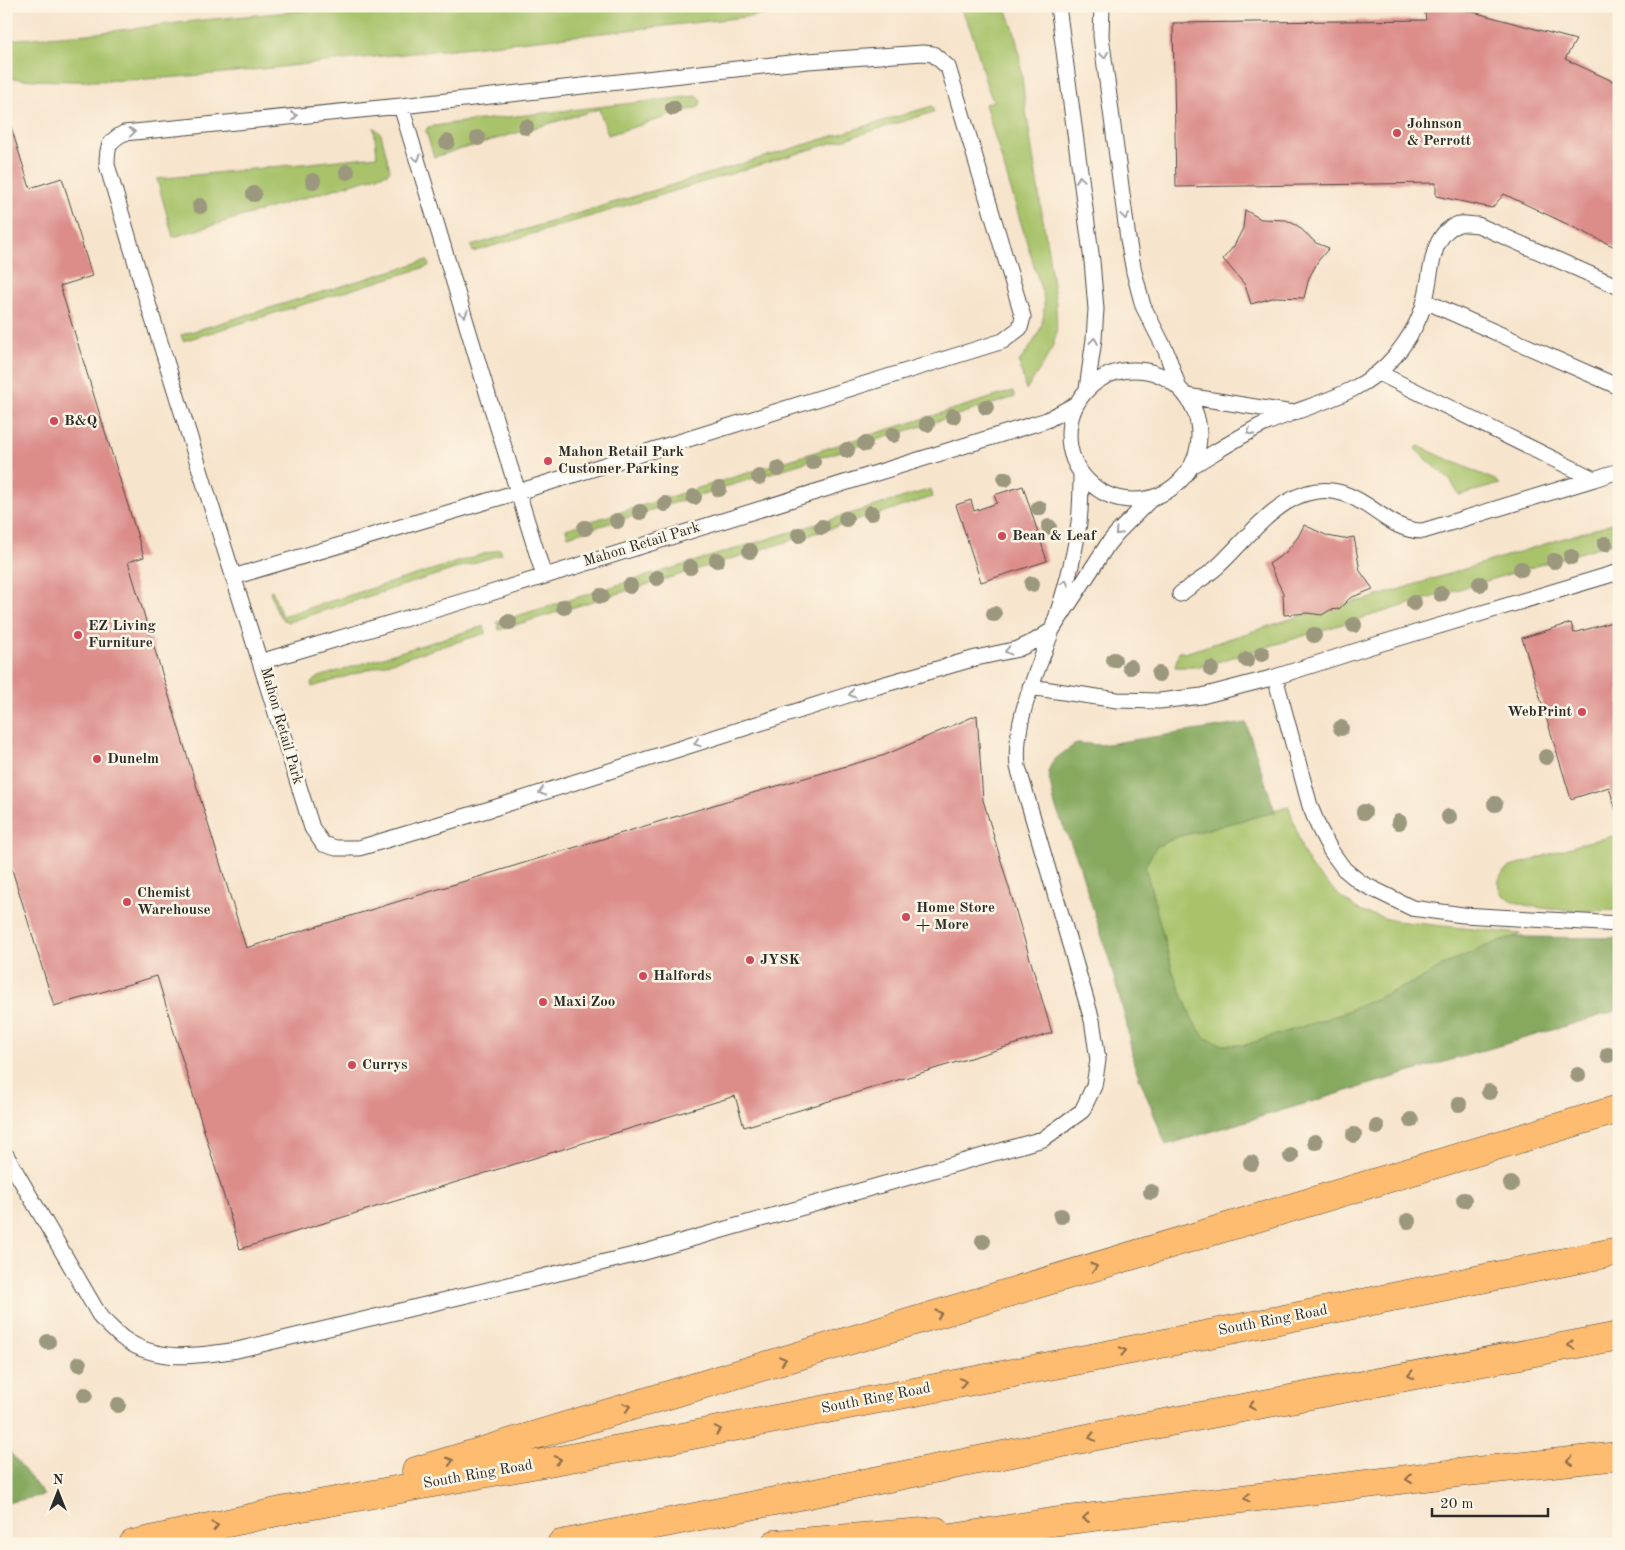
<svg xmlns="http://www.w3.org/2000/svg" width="1625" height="1550" font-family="'Old Standard TT',serif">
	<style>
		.green { fill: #a8c36a; stroke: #6a774a }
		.forest { fill: #86a95e; stroke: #586a44 }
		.building { fill: #dc8d8a }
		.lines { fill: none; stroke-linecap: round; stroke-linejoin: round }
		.lane-casing { stroke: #4a4743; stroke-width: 17 }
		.highway-casing { stroke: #4a4743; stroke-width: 29 }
		.lane { stroke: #fff; stroke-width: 15 }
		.highway { stroke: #fdbc6f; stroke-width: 28 }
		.tree { fill: #9b987e }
		.oneway { stroke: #a0a0a0 }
		.oneway2 { stroke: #8a6c4a }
		.poi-dot { fill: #d1495b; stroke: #fcf5e5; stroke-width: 2 }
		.labels { text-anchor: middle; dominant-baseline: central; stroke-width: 5; stroke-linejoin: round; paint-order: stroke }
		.poi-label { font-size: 15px; font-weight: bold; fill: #2b2b2b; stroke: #fcf5e5; text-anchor: start }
		.street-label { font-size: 15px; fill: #2b2b2b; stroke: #fcf5e5 }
	</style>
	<rect width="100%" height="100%" fill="#fcf5e5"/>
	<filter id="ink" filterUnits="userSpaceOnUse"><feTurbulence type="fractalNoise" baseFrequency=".02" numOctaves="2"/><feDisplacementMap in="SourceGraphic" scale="10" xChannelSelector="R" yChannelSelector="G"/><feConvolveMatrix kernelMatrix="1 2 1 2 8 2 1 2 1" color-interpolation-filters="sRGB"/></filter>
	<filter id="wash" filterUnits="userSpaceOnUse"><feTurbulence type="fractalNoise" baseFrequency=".0096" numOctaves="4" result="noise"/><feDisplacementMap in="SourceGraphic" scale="20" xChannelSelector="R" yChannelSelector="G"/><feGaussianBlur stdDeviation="1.12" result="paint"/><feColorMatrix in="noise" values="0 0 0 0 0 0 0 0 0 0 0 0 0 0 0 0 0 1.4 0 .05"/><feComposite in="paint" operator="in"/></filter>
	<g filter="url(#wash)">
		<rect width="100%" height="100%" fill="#f7e4cc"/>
		<path class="green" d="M353,6H839C677,25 516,43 354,59C239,71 122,88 6,78V40L88,34L203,20Z
			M958,6H1004C1021,37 1021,76 1026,111C1036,175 1046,239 1056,304C1056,315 1058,328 1055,339C1050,357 1036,374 1026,390L1019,362C1035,341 1046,327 1044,299L985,104L993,101C979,71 978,33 958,6Z
			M696,96L699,98L701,102L699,107L608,135L599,109L434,157L426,131L428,127L454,123Z
			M932,106L934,112L473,252L471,246Z
			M374,127L381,134L390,170L388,173L173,237L157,179L377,156Z
			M427,260L429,266L183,341L181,335Z
			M1013,391L1015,397L568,536L566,529Z
			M1418,446L1495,480L1500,484L1459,495L1451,481L1415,449Z
			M931,489L933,497L499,630L497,622Z
			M1619,521V541L1200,667H1175L1179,651L1185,653L1297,617L1356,601L1365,600Z
			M500,549L502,554L288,622C276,618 274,602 270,591L272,590L282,616Z
			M484,626L486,633L312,687L311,683L319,677Z
			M1289,807L1303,852L1312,869L1342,898L1362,912L1395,921L1521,934L1428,980L1342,1016L1240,1049L1213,1046L1196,1036L1181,1011L1139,854L1147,844L1255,813Z
			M1619,835V910C1596,911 1505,914 1499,888C1497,879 1502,873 1508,868L1583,843Z"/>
		<path class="forest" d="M1246,723L1275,812L1177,837L1156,847L1145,866L1172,969L1192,1019L1204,1037L1223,1045H1245L1338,1015L1426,977L1445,964L1486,946L1513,937L1619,938V1010L1166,1145L1134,1064L1126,1021L1109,959L1077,858L1055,806L1048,772L1052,762L1059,756L1077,743L1100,745Z
			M6,1447L44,1495L6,1503Z"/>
		<g id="blocks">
			<path class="building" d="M1424,6H1451L1576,40L1565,59L1619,84V249L1504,194L1492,208L1436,196V183L1176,187L1173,23L1426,20Z
				M7,114L30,188L62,178L92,276L60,286L144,557L128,562L246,948L756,792L885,755L977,715L983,800L1052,1033L744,1127L735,1096L240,1249L157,976L54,1006L6,850Z
				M1245,210L1261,219L1286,220L1298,226L1316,243L1329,248L1318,261L1309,278L1304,298L1276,297L1251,304L1245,285L1223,259L1234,246L1243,228Z
				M1023,486L1047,561L981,582L956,505L971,500L974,511L997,503L994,495Z
				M1304,525L1328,536L1343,539L1354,537L1360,571L1373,589L1350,598L1339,609L1330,610L1322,615L1307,613L1284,615L1283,593L1269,564L1285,553L1298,537Z
				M1619,620V817H1618L1609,787L1571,799L1522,638L1571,623L1574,633Z"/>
		</g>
	</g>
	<g filter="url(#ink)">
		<use href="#blocks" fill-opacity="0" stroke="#4a4743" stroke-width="1"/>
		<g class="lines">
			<defs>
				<path id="lane" d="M1058,6L1092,261L1096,309L1094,339L1087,389
					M1102,6L1101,36L1128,239L1134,272L1143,306L1166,351L1178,386
					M1425,301L1619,387
					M1069 435a65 65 0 1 1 130 0a65 65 0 1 1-130 0Z
					M1379,373L1594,479L1619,471
					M1187,396L1293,413
					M1076,404L1047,420L481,596L260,662L312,828L323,844L336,848H359L497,807L854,693L976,658L1018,649L1035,641L1052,630L1108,544L1117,533L1152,498
					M1192,466C1214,453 1236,439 1258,427C1305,404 1359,399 1395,356C1408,340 1420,321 1425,300C1432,276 1429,233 1459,224C1464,223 1472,225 1478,225L1619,287
					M233,577L518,492L1003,341L1020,328L1023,317L948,67L933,54L923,53L808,61L401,106
					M1180,594C1192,585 1206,577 1217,567C1251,536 1290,475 1345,494C1374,504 1391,531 1423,531L1594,479
					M260,662L146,297L107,165C107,148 108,141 124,133L401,106L490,402L544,576
					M1275,677L1310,806L1319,828L1331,851L1344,869L1361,883L1412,908L1463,915L1619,924
					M1030,687L1117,700L1159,701L1202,696L1275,677L1372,646L1619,572
					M6,1155L101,1318C108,1324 116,1333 124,1339C158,1363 198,1356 237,1350L638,1254L1043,1139L1082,1111L1094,1086L1098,1060L1092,1020L1018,767C1013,719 1037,674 1052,630C1063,598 1073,563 1078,530C1081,511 1081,492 1081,473"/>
				<path id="highway" d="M416,1471L1619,1109
					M133,1544L286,1510L630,1447L1101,1356L1619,1251
					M561,1544L1117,1432L1619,1336
					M775,1544L936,1531
					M916,1544L1052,1522L1457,1473L1619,1456"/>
			</defs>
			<use href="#lane" class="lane-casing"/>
			<use href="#highway" class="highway-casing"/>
			<use href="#lane" class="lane"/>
			<use href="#highway" class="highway"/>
		</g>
		<g class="tree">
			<circle cx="673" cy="108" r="8"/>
			<circle cx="526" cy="127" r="8"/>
			<circle cx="478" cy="138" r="8"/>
			<circle cx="447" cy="142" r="8"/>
			<circle cx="347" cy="172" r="8"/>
			<circle cx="313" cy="181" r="8"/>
			<circle cx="254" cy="194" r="8"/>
			<circle cx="200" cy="206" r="8"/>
			<circle cx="986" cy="407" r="8"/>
			<circle cx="953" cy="416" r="8"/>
			<circle cx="927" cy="424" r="8"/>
			<circle cx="893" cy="435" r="8"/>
			<circle cx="865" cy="444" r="8"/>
			<circle cx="847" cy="450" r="8"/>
			<circle cx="813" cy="462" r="8"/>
			<circle cx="778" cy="469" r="8"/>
			<circle cx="759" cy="477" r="8"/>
			<circle cx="1005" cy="479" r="8"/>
			<circle cx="719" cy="489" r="8"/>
			<circle cx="694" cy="497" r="8"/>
			<circle cx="665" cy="504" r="8"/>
			<circle cx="1039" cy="508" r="8"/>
			<circle cx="640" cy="512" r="8"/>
			<circle cx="871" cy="513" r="8"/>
			<circle cx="846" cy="519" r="8"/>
			<circle cx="617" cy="521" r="8"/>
			<circle cx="822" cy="527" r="8"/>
			<circle cx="1049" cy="527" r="8"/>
			<circle cx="585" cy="528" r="8"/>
			<circle cx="799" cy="535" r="8"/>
			<circle cx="1605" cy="544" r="8"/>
			<circle cx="750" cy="551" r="8"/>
			<circle cx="1571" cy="557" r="8"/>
			<circle cx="717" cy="560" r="8"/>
			<circle cx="1554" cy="561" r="8"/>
			<circle cx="690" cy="567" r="8"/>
			<circle cx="1521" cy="569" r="8"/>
			<circle cx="657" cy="578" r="8"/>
			<circle cx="1032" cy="584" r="8"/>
			<circle cx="1480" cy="584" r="8"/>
			<circle cx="630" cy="586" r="8"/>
			<circle cx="1441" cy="594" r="8"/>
			<circle cx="601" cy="596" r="8"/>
			<circle cx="1414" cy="603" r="8"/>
			<circle cx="564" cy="607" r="8"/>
			<circle cx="994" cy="614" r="8"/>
			<circle cx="509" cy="622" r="8"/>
			<circle cx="1354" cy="625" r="8"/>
			<circle cx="1314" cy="635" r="8"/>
			<circle cx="1262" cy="654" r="8"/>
			<circle cx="1114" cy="660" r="8"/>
			<circle cx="1247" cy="660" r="8"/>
			<circle cx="1130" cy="667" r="8"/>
			<circle cx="1211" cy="669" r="8"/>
			<circle cx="1159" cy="674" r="8"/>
			<circle cx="1341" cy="728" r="8"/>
			<circle cx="1546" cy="757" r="8"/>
			<circle cx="1495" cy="804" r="8"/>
			<circle cx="1364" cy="812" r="8"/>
			<circle cx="1449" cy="817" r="8"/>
			<circle cx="1399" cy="822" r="8"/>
			<circle cx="1608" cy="1055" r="8"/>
			<circle cx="1578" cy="1075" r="8"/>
			<circle cx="1489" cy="1092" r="8"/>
			<circle cx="1459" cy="1104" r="8"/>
			<circle cx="1411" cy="1120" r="8"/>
			<circle cx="1377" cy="1127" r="8"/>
			<circle cx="1354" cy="1135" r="8"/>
			<circle cx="1315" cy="1142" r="8"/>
			<circle cx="1291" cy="1156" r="8"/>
			<circle cx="1251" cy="1163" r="8"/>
			<circle cx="1511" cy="1184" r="8"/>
			<circle cx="1151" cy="1192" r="8"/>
			<circle cx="1464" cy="1200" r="8"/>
			<circle cx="1061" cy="1216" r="8"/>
			<circle cx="1408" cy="1221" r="8"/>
			<circle cx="983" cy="1241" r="8"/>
			<circle cx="48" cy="1342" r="8"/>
			<circle cx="79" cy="1364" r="8"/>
			<circle cx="85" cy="1395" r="8"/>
			<circle cx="118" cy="1405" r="8"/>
		</g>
		<defs><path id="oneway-chevron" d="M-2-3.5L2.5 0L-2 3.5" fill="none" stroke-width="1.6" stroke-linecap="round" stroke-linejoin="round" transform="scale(1.25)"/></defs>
		<g class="oneway">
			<use href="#oneway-chevron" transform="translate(1104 55) rotate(82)"/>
			<use href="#oneway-chevron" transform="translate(294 116) rotate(-6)"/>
			<use href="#oneway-chevron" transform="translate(132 132) rotate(-6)"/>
			<use href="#oneway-chevron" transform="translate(417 158) rotate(73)"/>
			<use href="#oneway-chevron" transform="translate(1080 179) rotate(-98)"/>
			<use href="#oneway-chevron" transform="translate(1125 216) rotate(83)"/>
			<use href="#oneway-chevron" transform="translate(464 314) rotate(74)"/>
			<use href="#oneway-chevron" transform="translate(1094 341) rotate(-84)"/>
			<use href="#oneway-chevron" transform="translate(1250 432) rotate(150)"/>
			<use href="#oneway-chevron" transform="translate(1118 532) rotate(133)"/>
			<use href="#oneway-chevron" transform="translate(1065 583) rotate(-74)"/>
			<use href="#oneway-chevron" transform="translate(1008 651) rotate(167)"/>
			<use href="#oneway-chevron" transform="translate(852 694) rotate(163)"/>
			<use href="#oneway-chevron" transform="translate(697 743) rotate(162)"/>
			<use href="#oneway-chevron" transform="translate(542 792) rotate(162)"/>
		</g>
		<g class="oneway2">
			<use href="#oneway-chevron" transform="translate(1094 1267) rotate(-17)"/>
			<use href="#oneway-chevron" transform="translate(939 1314) rotate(-17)"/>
			<use href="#oneway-chevron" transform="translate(1571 1345) rotate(169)"/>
			<use href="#oneway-chevron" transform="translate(1123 1351) rotate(-11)"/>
			<use href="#oneway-chevron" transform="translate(783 1360) rotate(-17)"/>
			<use href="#oneway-chevron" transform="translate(1411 1375) rotate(169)"/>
			<use href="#oneway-chevron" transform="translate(963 1382) rotate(-11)"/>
			<use href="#oneway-chevron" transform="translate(1252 1406) rotate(169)"/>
			<use href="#oneway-chevron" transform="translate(627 1407) rotate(-17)"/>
			<use href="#oneway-chevron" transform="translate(718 1430) rotate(-11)"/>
			<use href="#oneway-chevron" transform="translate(1092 1437) rotate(169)"/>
			<use href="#oneway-chevron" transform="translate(558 1460) rotate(-10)"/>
			<use href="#oneway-chevron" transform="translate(450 1461) rotate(-17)"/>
			<use href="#oneway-chevron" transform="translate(1570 1461) rotate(174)"/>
			<use href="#oneway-chevron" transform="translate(1409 1479) rotate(173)"/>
			<use href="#oneway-chevron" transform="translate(1247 1498) rotate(173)"/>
			<use href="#oneway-chevron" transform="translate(1086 1518) rotate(173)"/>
			<use href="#oneway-chevron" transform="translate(215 1526) rotate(-12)"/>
		</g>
	</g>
	<g class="poi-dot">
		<circle cx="1397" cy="133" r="5"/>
		<circle cx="54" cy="421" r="5"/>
		<circle cx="548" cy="461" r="5"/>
		<circle cx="1002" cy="536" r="5"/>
		<circle cx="78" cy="635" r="5"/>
		<circle cx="1582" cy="712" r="5"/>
		<circle cx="97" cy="759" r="5"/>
		<circle cx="127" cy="902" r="5"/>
		<circle cx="906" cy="917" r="5"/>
		<circle cx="750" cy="960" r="5"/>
		<circle cx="643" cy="976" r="5"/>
		<circle cx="543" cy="1002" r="5"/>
		<circle cx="352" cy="1065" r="5"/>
	</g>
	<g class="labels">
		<g class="poi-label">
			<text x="1407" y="124">Johnson<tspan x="1407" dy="17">&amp; Perrott</tspan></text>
			<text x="64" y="421">B&amp;Q</text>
			<text x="558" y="452">Mahon Retail Park<tspan x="558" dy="17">Customer Parking</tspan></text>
			<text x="1012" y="536">Bean &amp; Leaf</text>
			<text x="88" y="626">EZ Living<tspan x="88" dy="17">Furniture</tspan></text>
			<text x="1572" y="712" text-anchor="end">WebPrint</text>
			<text x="107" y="759">Dunelm</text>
			<text x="137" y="893">Chemist<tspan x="137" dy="17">Warehouse</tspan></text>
			<text x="916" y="908">Home Store<tspan x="916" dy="17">+ More</tspan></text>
			<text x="760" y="960">JYSK</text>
			<text x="653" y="976">Halfords</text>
			<text x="553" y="1002">Maxi Zoo</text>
			<text x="362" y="1065">Currys</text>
		</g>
		<g class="street-label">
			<text transform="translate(642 545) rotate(-17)">Mahon Retail Park</text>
			<text transform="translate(281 726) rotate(74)">Mahon Retail Park</text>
			<text transform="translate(1273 1321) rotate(-11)">South Ring Road</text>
			<text transform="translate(876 1399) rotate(-11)">South Ring Road</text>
			<text transform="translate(478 1475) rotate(-10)">South Ring Road</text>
		</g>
	</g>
	<rect width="1625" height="1550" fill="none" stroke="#fcf5e5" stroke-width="25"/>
	<g transform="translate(58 1492)" stroke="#fcf5e5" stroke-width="4" paint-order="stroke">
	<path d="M0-4L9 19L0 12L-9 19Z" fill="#2b2b2b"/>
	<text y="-8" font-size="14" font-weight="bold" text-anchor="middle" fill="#2b2b2b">N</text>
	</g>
	<path d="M1432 1508v8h116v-8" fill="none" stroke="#2b2b2b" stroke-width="2.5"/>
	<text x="1440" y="1508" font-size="15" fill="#2b2b2b" stroke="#fcf5e5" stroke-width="4" paint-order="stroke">20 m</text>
</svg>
